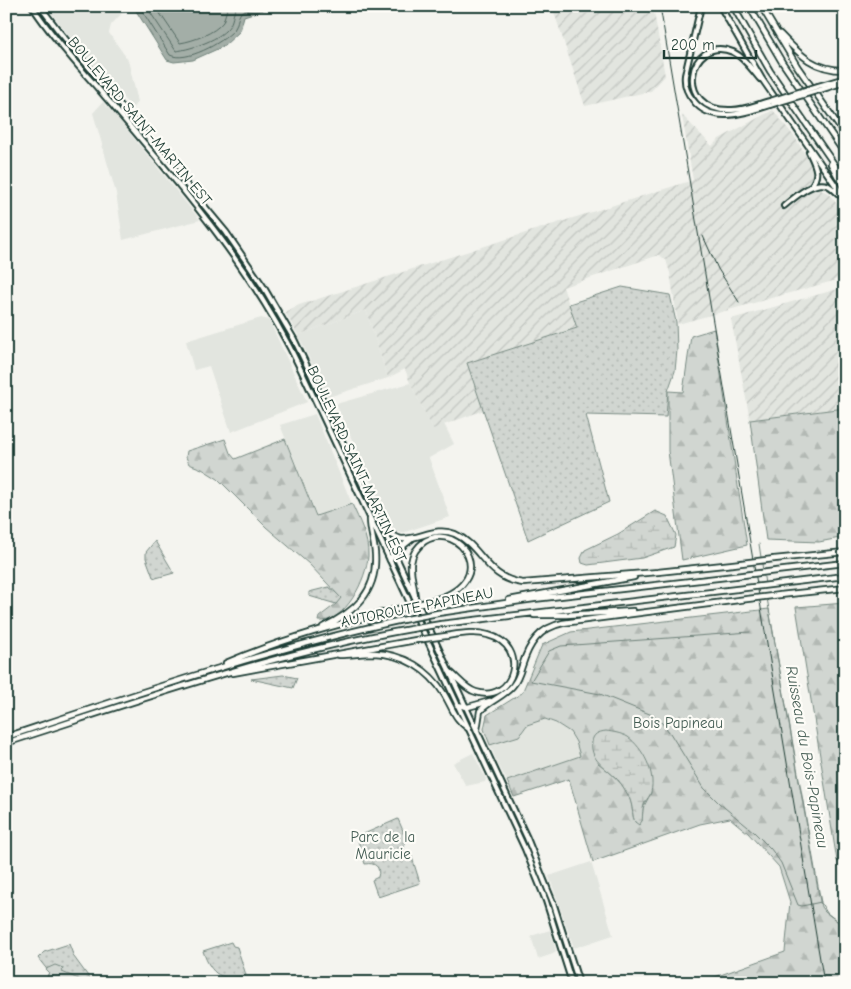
<svg xmlns="http://www.w3.org/2000/svg" width="851" height="989" font-family="'Comic Neue',sans-serif">
	<style>
		.built { fill: #e2e5df }
		.industrial { fill: url(#industrial-furrows) }
		.green { fill: url(#green-dots); stroke: #788a82 }
		.forest { fill: url(#forest-firs); stroke: #788a82; fill-rule: evenodd }
		.wetland { fill: url(#wetland-marsh); stroke: #788a82 }
		.pitch { fill: #d1d6d1; stroke: #788a82 }
		.water { fill: #a3aea7; stroke: #6e8179 }
		.lines { fill: none; stroke-linecap: round; stroke-linejoin: round }
		.shore { stroke: #546a62; stroke-width: 1 }
		.stream { stroke: #6e8179; stroke-width: 1 }
		.major-casing { stroke: #1f3d34; stroke-width: 8 }
		.highway-casing { stroke: #1f3d34; stroke-width: 8 }
		.major { stroke: #fdfcf7; stroke-width: 4 }
		.highway { stroke: #fdfcf7; stroke-width: 4.5 }
		.rail { stroke: #1f3d34; stroke-width: 1 }
		.major-bridge-casing { stroke: #1f3d34; stroke-width: 8; stroke-linecap: butt }
		.highway-bridge-casing { stroke: #1f3d34; stroke-width: 8; stroke-linecap: butt }
		.major-bridge { stroke: #fdfcf7; stroke-width: 4 }
		.highway-bridge { stroke: #fdfcf7; stroke-width: 4.5 }
		.labels { text-anchor: middle; dominant-baseline: central; stroke-width: 4.5; stroke-linejoin: round; paint-order: stroke }
		.street-label { font-size: 15px; fill: #1f3d34; stroke: #fdfcf7 }
		.park-label { font-size: 15px; fill: #435c53; stroke: #fdfcf7 }
		.water-label { font-size: 16px; font-style: italic; fill: #475f56; stroke: #fdfcf7 }
	</style>
	<defs>
		<pattern id="industrial-furrows" width="10" height="10" patternUnits="userSpaceOnUse" patternTransform="scale(1.25)"><rect width="10" height="10" fill="#e2e5df"/><path d="M-1 1l2-2M0 10L10 0M9 11l2-2" fill="none" stroke="#c1c5c0"/></pattern>
		<pattern id="green-dots" width="8" height="8" patternUnits="userSpaceOnUse" patternTransform="scale(1.25)"><rect width="8" height="8" fill="#d1d6d1"/><path d="M2 2h.1M6 6h.1" fill="none" stroke="#b3b9b4" stroke-width="1.8" stroke-linecap="round"/></pattern>
		<pattern id="forest-firs" width="22" height="20" patternUnits="userSpaceOnUse" patternTransform="scale(1.25)"><rect width="22" height="20" fill="#d1d6d1"/><path d="M5 1l3.5 6h-7zM16 11l3.5 6h-7z" fill="#b3b9b4"/></pattern>
		<pattern id="wetland-marsh" width="20" height="14" patternUnits="userSpaceOnUse" patternTransform="scale(1.25)"><rect width="20" height="14" fill="#d1d6d1"/><path d="M1 5h8M5 5V1M11 12h8M15 12V8" fill="none" stroke="#b3b9b4"/></pattern>
	</defs>
	<rect width="100%" height="100%" fill="#f4f4ef"/>
	<filter id="ink" filterUnits="userSpaceOnUse"><feTurbulence type="fractalNoise" baseFrequency=".02" numOctaves="2"/><feDisplacementMap in="SourceGraphic" scale="10" xChannelSelector="R" yChannelSelector="G"/><feConvolveMatrix kernelMatrix="1 2 1 2 8 2 1 2 1" color-interpolation-filters="sRGB"/></filter>
	<g filter="url(#ink)">
		<path class="built" d="M46,6H122L125,10L111,25L109,33L128,60L138,102L132,108L81,51Z
			M103,102L119,120L200,220L123,240L116,193L93,113Z
			M366,310L388,378L328,397L298,335Z
			M261,318L269,320L307,402L231,432L209,366L194,370L186,341Z
			M410,383L433,428L444,424L454,444L429,458L450,517L402,533L393,531L336,404Z
			M315,414L352,504L317,516L280,425Z
			M545,719L556,723L570,732L576,742L580,756L507,781L498,764L490,745L519,736L527,725Z
			M473,753L486,779L485,782L466,786L453,763Z
			M591,862L613,935L574,948L549,876Z
			M550,930L556,951L553,954L538,959L531,936Z"/>
		<path class="industrial" d="M552,6H653L665,76L651,91L585,106Z
			M773,110L796,139L812,166L813,170L810,182L815,190L818,189L828,193L845,214V273L833,281L678,324L670,273L666,260L659,255L563,287L577,328L468,363L484,410L433,429L410,383L405,369L388,378L366,310L298,335L285,312L299,305L693,180L682,115L712,146L719,139Z
			M845,287V408L750,420L731,319Z"/>
		<path class="green" d="M221,233H223C257,279 286,327 310,379L262,293Z
			M622,287L670,295L676,322L677,350L675,371L668,391L666,417L586,415L609,502L528,540L467,363L577,328L569,304Z
			M155,541L174,573L156,578L153,577L146,558V552Z
			M329,587L342,598L336,604L309,596V592Z
			M283,675L297,678L293,688L251,679Z
			M398,819L407,840L403,848L406,853L411,854L420,883L378,897L372,880L378,877C381,867 375,862 365,864L357,837Z
			M231,942L233,946L237,947L246,975C222,982 211,975 203,951Z
			M69,944L74,957L93,983H45L49,972L38,958L44,952Z"/>
		<path class="forest" d="M714,329L747,545L682,560L668,451V391L683,392L691,336Z
			M845,408V537L819,542L766,540L750,420Z
			M225,439L230,453L235,459L285,439L316,516L352,504C359,520 369,538 368,556C367,578 345,624 318,621L319,617L336,604L341,598L309,564L266,527L218,479L202,469L189,464L186,457L187,451Z
			M845,603V863L837,861L796,607Z
			M769,609L821,907L825,912L845,927V983H698L785,952L790,902L779,867L748,833L730,818L700,824L593,862L569,779L514,797L507,781L580,756L576,742L570,732L556,723L545,719L527,725L519,736L490,745L484,729L487,715L522,693L542,645L571,632ZM598,763L650,772L651,793L643,808L642,821L635,822C632,816 633,809 631,802C626,785 611,773 598,763Z"/>
		<path class="wetland" d="M655,511L667,516L676,535L674,547L642,558L588,565L582,563L581,558L585,550L618,534Z
			M606,731C613,732 621,733 628,737C643,748 656,773 651,792C650,796 647,799 645,802C642,808 643,815 642,821L639,825L635,822C632,816 633,809 631,803C630,797 625,790 622,785C612,770 589,763 592,742C593,734 598,732 606,731Z"/>
		<path class="pitch" d="M55,965L63,968L62,972L88,983H45L49,972L46,969Z"/>
		<path class="water" d="M133,6H275L244,16L240,31L224,46L193,60L174,62L167,60Z"/>
		<g class="lines">
			<path class="shore" d="M139,6L170,55C186,63 222,43 234,30C238,25 237,18 241,12L260,6
				M146,6L176,51C192,49 222,39 230,25C234,18 232,12 238,6
				M155,6L180,43C193,41 215,33 223,22C225,17 226,11 228,6"/>
			<path class="stream" d="M759,544L765,584
				M767,598L821,903L827,913L845,927
				M750,632L561,646L549,651L531,681L600,694L657,717L670,733L704,788L719,803L754,832L771,849L781,863L798,905L802,906L821,902"/>
			<defs>
				<path id="major" d="M32,6C57,44 89,77 118,112C187,193 255,273 301,370L525,849L546,901L572,983
					M40,6L58,30L226,232L263,286L294,339L308,368L527,838L554,905L579,983
					M701,6L685,75C684,84 687,93 693,100C712,126 748,112 773,104
					M720,6L762,79L845,199
					M760,79C752,70 744,57 733,52C688,33 672,113 732,110C745,110 758,104 770,101
					M818,86L845,78
					M820,90L845,82
					M809,152C815,165 821,174 811,186
					M784,206C794,198 813,180 827,185C832,187 836,192 840,195"/>
				<path id="highway" d="M733,6L770,71L845,180
					M749,6L782,62L845,154
					M761,6L797,66L845,135
					M780,34C800,55 814,70 845,70
					M831,164L845,190
					M384,531C390,533 396,538 402,539C421,539 436,526 455,534C482,546 486,579 523,583L658,572L733,564
					M774,559L845,552
					M390,560L394,553L413,538
					M776,571L845,563
					M778,584L845,576
					M780,595L845,588
					M415,597C414,586 410,573 411,563C412,554 418,546 425,541C460,520 503,583 430,601
					M509,600L634,577
					M438,613L534,599L735,576
					M534,615H566L633,611
					M441,624L737,589
					M323,627C355,612 378,592 375,553C374,541 370,531 370,519
					M446,636C460,634 475,631 488,635C531,646 514,704 476,692C465,689 458,678 449,671
					M339,655C351,655 362,653 374,653C403,654 429,669 444,694C452,707 455,720 468,728
					M226,663C282,639 342,623 402,608
					M233,673L416,640
					M457,705L468,707L490,701
					M477,730L480,711C490,700 506,696 514,684C518,679 520,672 522,666C529,644 539,628 563,623L739,600
					M6,737C139,693 270,648 407,619
					M6,743C140,700 272,653 411,629"/>
			</defs>
			<use href="#major" class="major-casing"/>
			<use href="#highway" class="highway-casing"/>
			<use href="#major" class="major"/>
			<use href="#highway" class="highway"/>
			<path class="rail" d="M660,6L824,983
				M703,236L718,269L739,302"/>
			<defs>
				<path id="major-bridge" d="M770,101L818,86
					M773,104L820,90"/>
				<path id="highway-bridge" d="M733,564L774,559
					M735,576L776,571
					M737,589L778,584
					M739,600L780,595
					M402,608L430,601
					M407,619L438,613
					M411,629L441,624
					M416,640L446,636"/>
			</defs>
			<use href="#major-bridge" class="major-bridge-casing"/>
			<use href="#highway-bridge" class="highway-bridge-casing"/>
			<use href="#major-bridge" class="major-bridge"/>
			<use href="#highway-bridge" class="highway-bridge"/>
		</g>
	</g>
	<g class="labels">
		<g class="street-label">
			<text transform="translate(140 121) rotate(50)">BOULEVARD SAINT-MARTIN EST</text>
			<text transform="translate(357 464) rotate(65)">BOULEVARD SAINT-MARTIN EST</text>
			<text transform="translate(417 607) rotate(-11)">AUTOROUTE PAPINEAU</text>
		</g>
		<g class="park-label">
			<text x="678" y="723">Bois Papineau</text>
			<text x="383" y="837">Parc de la<tspan x="383" dy="17">Mauricie</tspan></text>
		</g>
		<g class="water-label">
			<text transform="translate(807 757) rotate(80)">Ruisseau du Bois-Papineau</text>
		</g>
	</g>
	<rect width="851" height="989" fill="none" stroke="#fdfcf7" stroke-width="25"/>
	<rect x="12" y="12" width="826" height="964" fill="none" stroke="#1f3d34" stroke-width="2" filter="url(#ink)"/>
	<path d="M664 50v8h92v-8" fill="none" stroke="#1f3d34" stroke-width="2.5"/>
	<text x="671" y="50" font-size="15" fill="#1f3d34" stroke="#fdfcf7" stroke-width="4" paint-order="stroke">200 m</text>
</svg>
